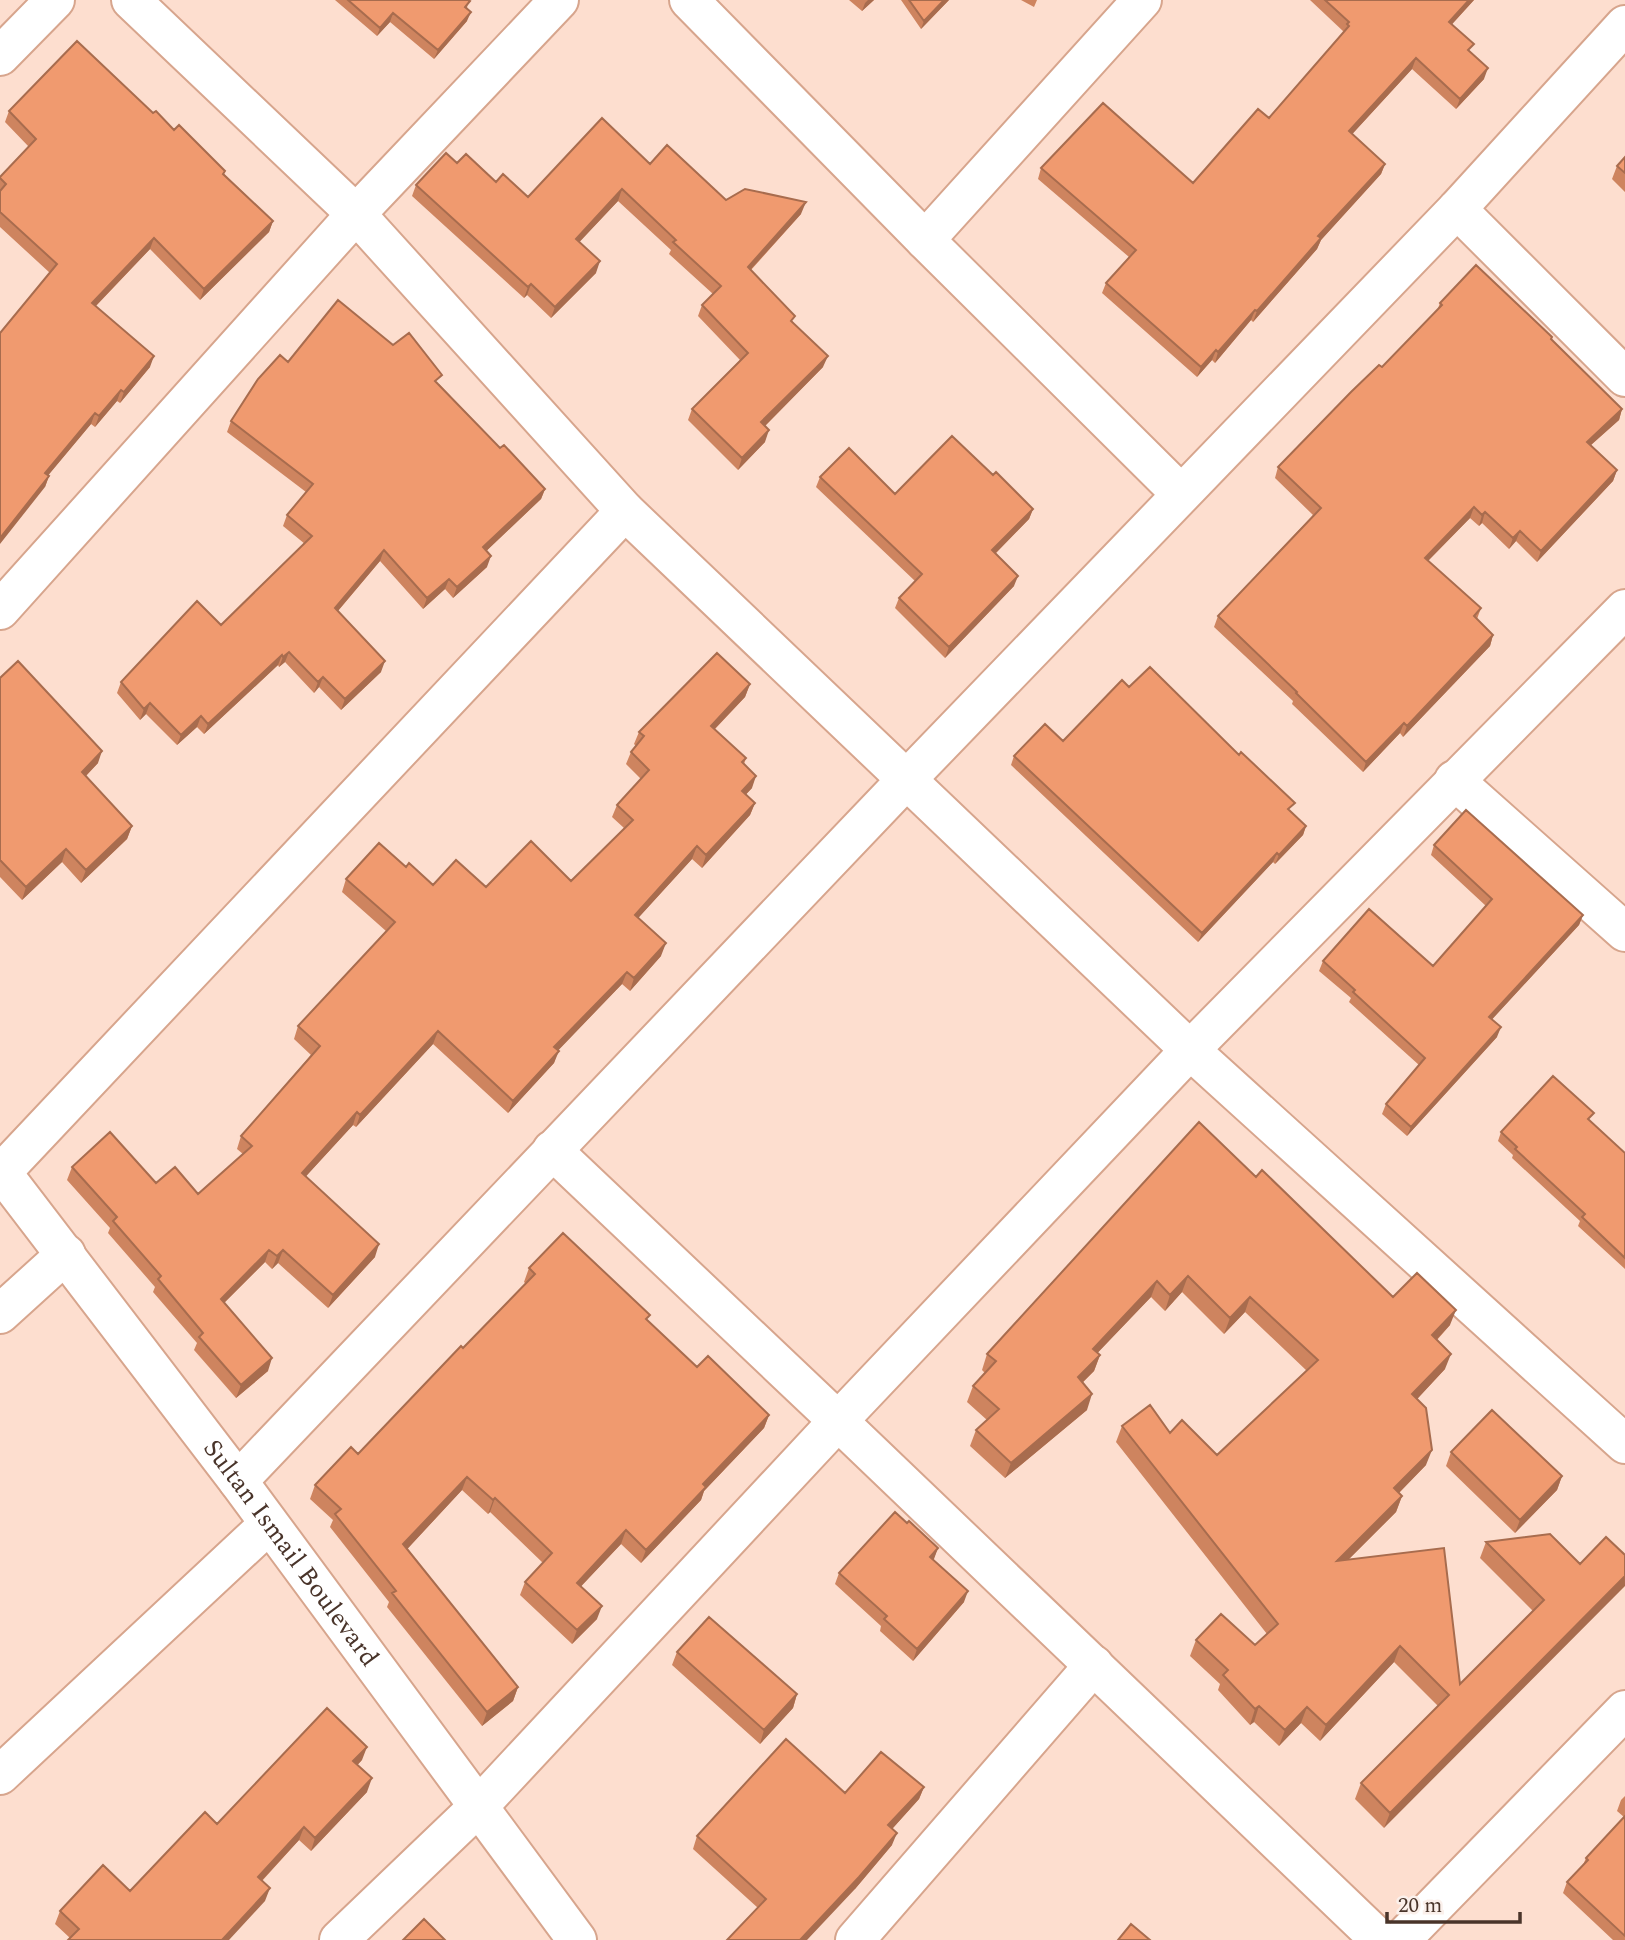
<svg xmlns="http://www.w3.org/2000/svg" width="1625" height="1940" font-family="Spectral,serif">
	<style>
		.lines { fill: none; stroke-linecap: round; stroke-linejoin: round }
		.minor-casing { stroke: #d7a58d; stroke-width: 42 }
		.minor { stroke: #fff; stroke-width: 38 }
		.wall { fill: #ce845f }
		.shaded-wall { fill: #a86c4e }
		.building { fill: #f09a6f; stroke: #a86c4e; stroke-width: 2 }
		.labels { text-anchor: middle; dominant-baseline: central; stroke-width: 5; stroke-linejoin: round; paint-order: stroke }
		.street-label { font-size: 26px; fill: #49342a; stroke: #fbf0eb }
	</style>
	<rect width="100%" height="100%" fill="#fddecf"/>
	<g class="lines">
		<defs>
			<g id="minor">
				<path d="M131,0L356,214L625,511L1190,1050L1625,1444"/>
				<path d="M689,0L925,240"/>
				<path d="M1142,0L925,240L1181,494"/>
				<path d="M0,56L55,0"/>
				<path d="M1457,209L1625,377"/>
				<path d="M0,610L356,214L559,0"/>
				<path d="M1454,780L1625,932"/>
				<path d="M552,1150L838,1421L1380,1940"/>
				<path id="s1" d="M0,1170L238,1481L577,1940"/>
				<path d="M2,1172L625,511"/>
				<path d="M0,1314L66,1254"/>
				<path d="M238,1481L907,779L1457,209L1625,25"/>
				<path d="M0,1775L269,1524"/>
				<path d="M339,1940L478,1807L838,1421L1190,1050L1625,609"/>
				<path d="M855,1940L1094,1665"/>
				<path d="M1401,1940L1625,1710"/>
			</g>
		</defs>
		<use href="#minor" class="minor-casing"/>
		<use href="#minor" class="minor"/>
	</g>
	<path class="wall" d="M335,0H468L467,9V21L434,59L390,22L377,36Z
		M849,0H874L862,11Z
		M901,0H949L921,29Z
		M1021,0H1037L1034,7Z
		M1310,0H1474L1452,24L1471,53L1484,79L1456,109L1412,69L1352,134L1385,164L1381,174L1321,240L1317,249L1253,322L1251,320L1215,363L1212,360L1197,377L1102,293L1106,283L1129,257L1038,179L1041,168L1193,183L1269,118L1344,32Z
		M9,111L153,113L225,171L224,174L273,221L269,232L200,300L150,249L96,306L150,367L120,403L117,401L95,427L91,424L48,475L49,476L45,487L50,273L0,227V177L29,147L5,122Z
		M1625,157V192L1612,179L1617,166Z
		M457,163L528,197L650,164L726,200L801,214L751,270L793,322L823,367L765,426V442L738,470L688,420L692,409L740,360L698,316L702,305L713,294L669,254L671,250L618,201L579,242L596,273L551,318L527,295L524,298L412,196L416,185Z
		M1440,303L1552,337V340L1622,409L1619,420L1591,445L1617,470L1613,481L1537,562L1516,541L1509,549L1482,523L1479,526L1470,518L1428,561L1481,608L1477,619L1493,635L1490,646L1403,737L1400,733L1363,772L1292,704L1293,701L1214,627L1218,616L1313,515L1275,478L1278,467L1382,367L1437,311Z
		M288,362L439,384L500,448L545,489L541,499L486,551L487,567L453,598L445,589L423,609L380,561L338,611L381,672L341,710L319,687L314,693L285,662L279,667L278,665L204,734L197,727L177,745L146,714L140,720L117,693L121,682L221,625L305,544L283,526L287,515L306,492L227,432L231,421Z
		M993,475L1033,509L1029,519L995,554L1014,586L945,658L895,608L899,598L915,581L816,487L820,477L895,494Z
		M0,678L98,763L86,776L132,826L127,839L81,883L62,862L22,900L0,877Z
		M750,684L745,697L715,729L746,758L744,764L752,788L746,794L755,803L750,815L702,868L692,859L638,918L661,956L630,991L622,984L558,1050L554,1063L508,1113L433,1044L356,1127L353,1125L306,1176L375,1257L328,1308L278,1263L272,1269L265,1262L224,1303L268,1371L236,1398L194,1350L197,1343L153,1292L155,1287L108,1233L110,1228L67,1180L72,1167L156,1183L198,1194L243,1154L237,1149L241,1136L311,1055L294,1039L298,1026L386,931L342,892L346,879L406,867L433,885L486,887L571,881L624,828L612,817L617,805L641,779L626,764L631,752L636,746L634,744L639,732Z
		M1063,741L1291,812L1306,826L1303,835L1275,864L1273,862L1198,942L1011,765L1014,756Z
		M1434,845L1583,915L1579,925L1492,1019L1497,1037L1407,1136L1382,1114L1386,1104L1419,1065L1349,1002L1351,998L1319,971L1323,961L1433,966L1486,906L1431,855Z
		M1591,1122L1625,1153V1269L1578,1226L1580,1221L1512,1158L1513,1155L1498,1141L1501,1132Z
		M1256,1177L1393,1297L1450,1325L1437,1340L1445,1369L1417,1399L1426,1465L1399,1493L1402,1496L1396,1512L1348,1560L1460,1684L1533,1611L1480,1558L1486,1542L1580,1564L1384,1828L1355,1799L1361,1783L1438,1706L1394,1662L1320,1741L1301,1723L1279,1746L1254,1722L1250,1725L1218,1690L1220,1684L1190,1656L1196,1640L1255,1645L1267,1634L1116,1442L1122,1426L1170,1433L1217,1455L1307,1371L1245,1312L1224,1334L1182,1292L1165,1311L1151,1297L1097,1353L1100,1355L1094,1371L1083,1382L1087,1410L1005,1478L970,1446L976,1430L987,1420L967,1402L973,1386L985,1373L982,1370L987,1354Z
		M529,1268L648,1321L697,1367L769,1415L764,1428L704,1491L701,1500L641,1563L621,1544L581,1586L597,1619L572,1644L520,1595L525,1582L543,1563L490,1512L488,1514L462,1490L407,1549L518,1687L513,1701L482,1726L387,1607L389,1602L330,1527L333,1520L310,1499L315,1485L358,1454L526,1284L524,1282Z
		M1451,1452L1562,1476L1557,1490L1515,1533L1446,1466Z
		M907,1523L938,1548L933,1560L964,1602L913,1661L880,1631L881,1626L835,1584L839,1573Z
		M677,1652L797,1694L793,1708L760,1744L672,1665Z
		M362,1760L357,1765L367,1792L311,1851L299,1840L262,1881L265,1901L70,1938L55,1924L60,1911L130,1891L217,1824Z
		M924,1787L919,1799L892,1829V1845L855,1889L758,1908L693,1849L697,1836Z
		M1625,1796V1940H1613L1563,1893L1567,1882L1583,1865L1586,1858L1624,1817L1617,1811L1621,1800Z"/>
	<path class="shaded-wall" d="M868,0H874L862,11L865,3Z
		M944,0H949L921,29L924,21Z
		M1469,0H1474L1445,32L1449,22Z
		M471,12L467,21L434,59L438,50Z
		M393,13L390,22L377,36L380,28Z
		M1416,58L1412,69L1345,142L1349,131Z
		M1488,68L1484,79L1456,109L1460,99Z
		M1385,164L1381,174L1321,240L1317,249L1253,322L1257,311L1318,236Z
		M622,189L618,201L572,250L576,239Z
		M806,202L801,214L743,278L748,267Z
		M273,221L269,232L200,300L204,289Z
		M154,238L150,249L88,314L92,303Z
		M600,261L596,273L551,318L555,307Z
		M531,284L527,295L524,298L528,287Z
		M1255,310L1251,320L1215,363L1218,352Z
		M1216,350L1212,360L1197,377L1201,367Z
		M154,356L150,367L120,403L124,392Z
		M828,356L823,367L757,434L761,422Z
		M121,390L117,401L95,427L99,416Z
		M1622,409L1619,420L1583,452L1587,442Z
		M95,413L91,424L41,484L45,473Z
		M769,430L765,442L738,470L742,458Z
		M1617,470L1613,481L1537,562L1541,551Z
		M49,476L45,487L0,544V538Z
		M545,489L541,499L479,558L483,547Z
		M1474,507L1470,518L1421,568L1425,558Z
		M1033,509L1029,519L988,561L992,550Z
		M1485,512L1482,523L1479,526L1482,515Z
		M1520,531L1516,541L1509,549L1513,538Z
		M384,550L380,561L331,619L335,608Z
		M491,556L487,567L453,598L457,587Z
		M1018,576L1014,586L945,658L949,647Z
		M449,579L445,589L423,609L427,598Z
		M1493,635L1490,646L1403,737L1407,726Z
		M289,652L285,662L279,667L283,657Z
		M282,655L278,665L204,734L208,724Z
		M385,661L381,672L341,710L345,699Z
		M323,677L319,687L314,693L318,682Z
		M750,684L745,697L706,738L711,726Z
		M150,703L146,714L140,720L144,709Z
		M201,716L197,727L177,745L181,735Z
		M1404,723L1400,733L1363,772L1366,762Z
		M102,751L98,763L77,785L82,772Z
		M756,776L752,788L738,803L742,791Z
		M755,803L750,815L702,868L706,855Z
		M132,826L127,839L81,883L86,870Z
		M1306,826L1303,835L1275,864L1279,855Z
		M697,846L692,859L630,927L635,915Z
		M66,849L62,862L22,900L26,887Z
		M1277,853L1273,862L1198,942L1202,933Z
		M1583,915L1579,925L1486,1026L1489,1017Z
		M666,943L661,956L630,991L634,978Z
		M627,972L622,984L550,1059L554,1047Z
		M1501,1027L1497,1037L1407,1136L1411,1127Z
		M438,1031L433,1044L356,1127L360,1115Z
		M559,1051L554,1063L508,1113L513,1101Z
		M357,1112L353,1125L298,1185L302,1173Z
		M379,1244L375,1257L328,1308L333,1295Z
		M269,1250L265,1262L216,1311L221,1299Z
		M283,1250L278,1263L272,1269L277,1256Z
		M1188,1276L1182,1292L1165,1311L1170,1295Z
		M1157,1281L1151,1297L1087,1364L1093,1349Z
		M1250,1297L1245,1312L1224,1334L1230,1318Z
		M1456,1310L1450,1325L1426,1351L1432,1335Z
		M1451,1354L1445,1369L1407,1410L1412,1394Z
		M1100,1355L1094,1371L1072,1393L1078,1377Z
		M272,1358L268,1371L236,1398L241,1385Z
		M1092,1394L1087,1410L1005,1478L1011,1463Z
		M769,1415L764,1428L704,1491L701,1500L641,1563L646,1550L703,1484Z
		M1432,1450L1426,1465L1388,1504L1394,1488Z
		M1562,1476L1557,1490L1515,1533L1520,1520Z
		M467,1477L462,1490L399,1558L403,1544Z
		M1402,1496L1396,1512L1331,1577L1337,1561Z
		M495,1498L490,1512L488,1514L493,1500Z
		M626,1530L621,1544L572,1596L577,1583Z
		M938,1548L934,1559L926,1568L930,1557Z
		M1625,1576V1586L1384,1828L1390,1813Z
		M968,1591L964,1602L913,1661L917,1649Z
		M602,1606L597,1619L572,1644L577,1630Z
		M1400,1646L1394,1662L1320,1741L1326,1725Z
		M518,1687L513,1701L482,1726L487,1712Z
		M797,1694L793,1708L760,1744L764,1730Z
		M1259,1706L1254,1722L1250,1725L1255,1709Z
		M1307,1707L1301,1723L1279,1746L1285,1730Z
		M367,1747L362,1760L349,1774L353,1761Z
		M372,1778L367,1792L311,1851L315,1838Z
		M924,1787L919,1799L884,1838L888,1825Z
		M304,1827L299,1840L253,1890L258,1877Z
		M897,1833L892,1845L855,1889L807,1940H800Z
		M270,1888L265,1901L229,1940H222Z"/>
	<path class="building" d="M348,0H468L470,1L465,7L471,12L438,50L393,13L380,28Z
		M909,0H944L924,21Z
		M1325,0H1469L1449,22L1474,44L1468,50L1488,68L1460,99L1416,58L1349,131L1385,164L1318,236L1321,238L1257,311L1255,310L1218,352L1216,350L1201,367L1106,283L1136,250L1041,168L1103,103L1193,183L1258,109L1269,118L1349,26L1347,24L1349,22Z
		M77,41L153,113L156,111L174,130L179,125L225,171L223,174L273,221L204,289L154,238L92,303L154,356L124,392L121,390L99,416L95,413L45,473L49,476L0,538V333L57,264L0,212V191L6,184L0,178V177L36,139L9,111Z
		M602,118L650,164L667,145L726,200L745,189L806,202L748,267L795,316L791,321L828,356L761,422L769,430L742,458L692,409L748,353L702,305L721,286L673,242L676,240L622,189L576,239L600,261L555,307L531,284L528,287L416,185L446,153L457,163L466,154L496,182L503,174L528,197Z
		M1625,157V173L1617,166Z
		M1476,265L1552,337L1551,339L1622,409L1587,442L1617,470L1541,551L1520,531L1513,538L1485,512L1482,515L1474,507L1425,558L1481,608L1474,616L1493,635L1407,726L1404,723L1366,762L1296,693L1297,692L1218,616L1321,508L1278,467L1351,392L1379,365L1382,367L1442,305L1440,303Z
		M338,300L393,345L409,333L442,375L435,381L500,448L504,445L545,489L483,547L491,556L457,587L449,579L427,598L384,550L335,608L385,661L345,699L323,677L318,682L289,652L283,657L282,655L208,724L201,716L181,735L150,703L144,709L121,682L197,601L221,625L312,536L287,515L313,484L231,421L258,379L280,355L288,362Z
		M952,436L993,475L996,472L1033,509L992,550L1018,576L949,647L899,598L922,574L820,477L849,448L895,494Z
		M717,653L750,684L711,726L746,758L742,762L756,776L742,791L755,803L706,855L697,846L635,915L666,943L634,978L627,972L554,1047L559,1051L513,1101L438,1031L360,1115L357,1112L302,1173L379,1244L333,1295L283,1250L277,1256L269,1250L221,1299L272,1358L241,1385L199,1337L203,1333L158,1279L161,1276L113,1221L117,1217L72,1167L110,1132L156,1183L175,1167L198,1194L252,1146L241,1136L320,1046L298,1026L395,922L346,879L379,843L406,867L409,863L433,885L456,860L486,887L531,841L571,881L633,820L617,805L649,770L631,752L644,736L639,732Z
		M18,661L102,751L82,772L132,826L86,870L66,849L26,887L0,860V678Z
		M1150,667L1239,755L1241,752L1295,803L1288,809L1306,826L1279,855L1277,853L1202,933L1014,756L1045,724L1063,741L1122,680L1129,687Z
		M1466,810L1583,915L1489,1017L1501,1027L1411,1127L1386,1104L1425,1058L1353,992L1355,990L1323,961L1369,909L1433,966L1492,899L1434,845Z
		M1553,1076L1594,1113L1588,1119L1625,1153V1258L1582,1217L1585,1214L1515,1149L1517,1147L1501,1132Z
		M1199,1122L1256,1177L1262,1170L1393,1297L1417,1273L1456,1310L1432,1335L1451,1354L1412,1394L1426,1408L1432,1450L1394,1488L1402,1496L1337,1561L1444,1548L1460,1684L1544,1600L1486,1542L1550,1534L1580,1564L1606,1537L1625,1555V1576L1390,1813L1361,1783L1449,1695L1400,1646L1326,1725L1307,1707L1285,1730L1259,1706L1255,1709L1223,1675L1228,1670L1196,1640L1221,1614L1255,1645L1278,1624L1122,1426L1150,1405L1170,1433L1182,1420L1217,1455L1318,1360L1250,1297L1230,1318L1188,1276L1170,1295L1157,1281L1093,1349L1100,1355L1078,1377L1092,1394L1011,1463L976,1430L999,1409L973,1386L996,1361L987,1354Z
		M563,1233L650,1315L646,1319L697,1367L708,1356L769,1415L703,1484L706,1487L646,1550L626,1530L577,1583L602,1606L577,1630L525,1582L552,1553L495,1498L493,1500L467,1477L403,1544L518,1687L487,1712L392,1593L396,1591L335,1514L341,1509L315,1485L351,1447L358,1454L461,1346L463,1348L535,1274L529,1268Z
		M1492,1410L1562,1476L1520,1520L1451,1452Z
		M895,1512L907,1523L909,1521L938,1548L930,1557L968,1591L917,1649L884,1619L887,1616L839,1573Z
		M709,1617L797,1694L764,1730L677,1652Z
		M327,1708L367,1747L353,1761L372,1778L315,1838L304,1827L258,1877L270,1888L222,1940H68L79,1929L60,1911L103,1865L130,1891L205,1812L217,1824Z
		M786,1739L845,1793L881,1752L924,1787L888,1825L897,1833L859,1877L800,1940H727L766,1899L697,1836Z
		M1625,1816V1936L1567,1882L1588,1860L1586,1858Z
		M424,1919L445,1940H403Z
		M1131,1924L1150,1940H1118Z"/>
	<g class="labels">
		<g class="street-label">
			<text stroke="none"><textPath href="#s1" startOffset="481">Sultan Ismail Boulevard</textPath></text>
		</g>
	</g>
	<path d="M1387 1912v10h133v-10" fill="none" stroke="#49342a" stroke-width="3.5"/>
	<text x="1398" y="1912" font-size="21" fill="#49342a" stroke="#fbf0eb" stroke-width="5" paint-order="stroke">20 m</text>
</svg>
